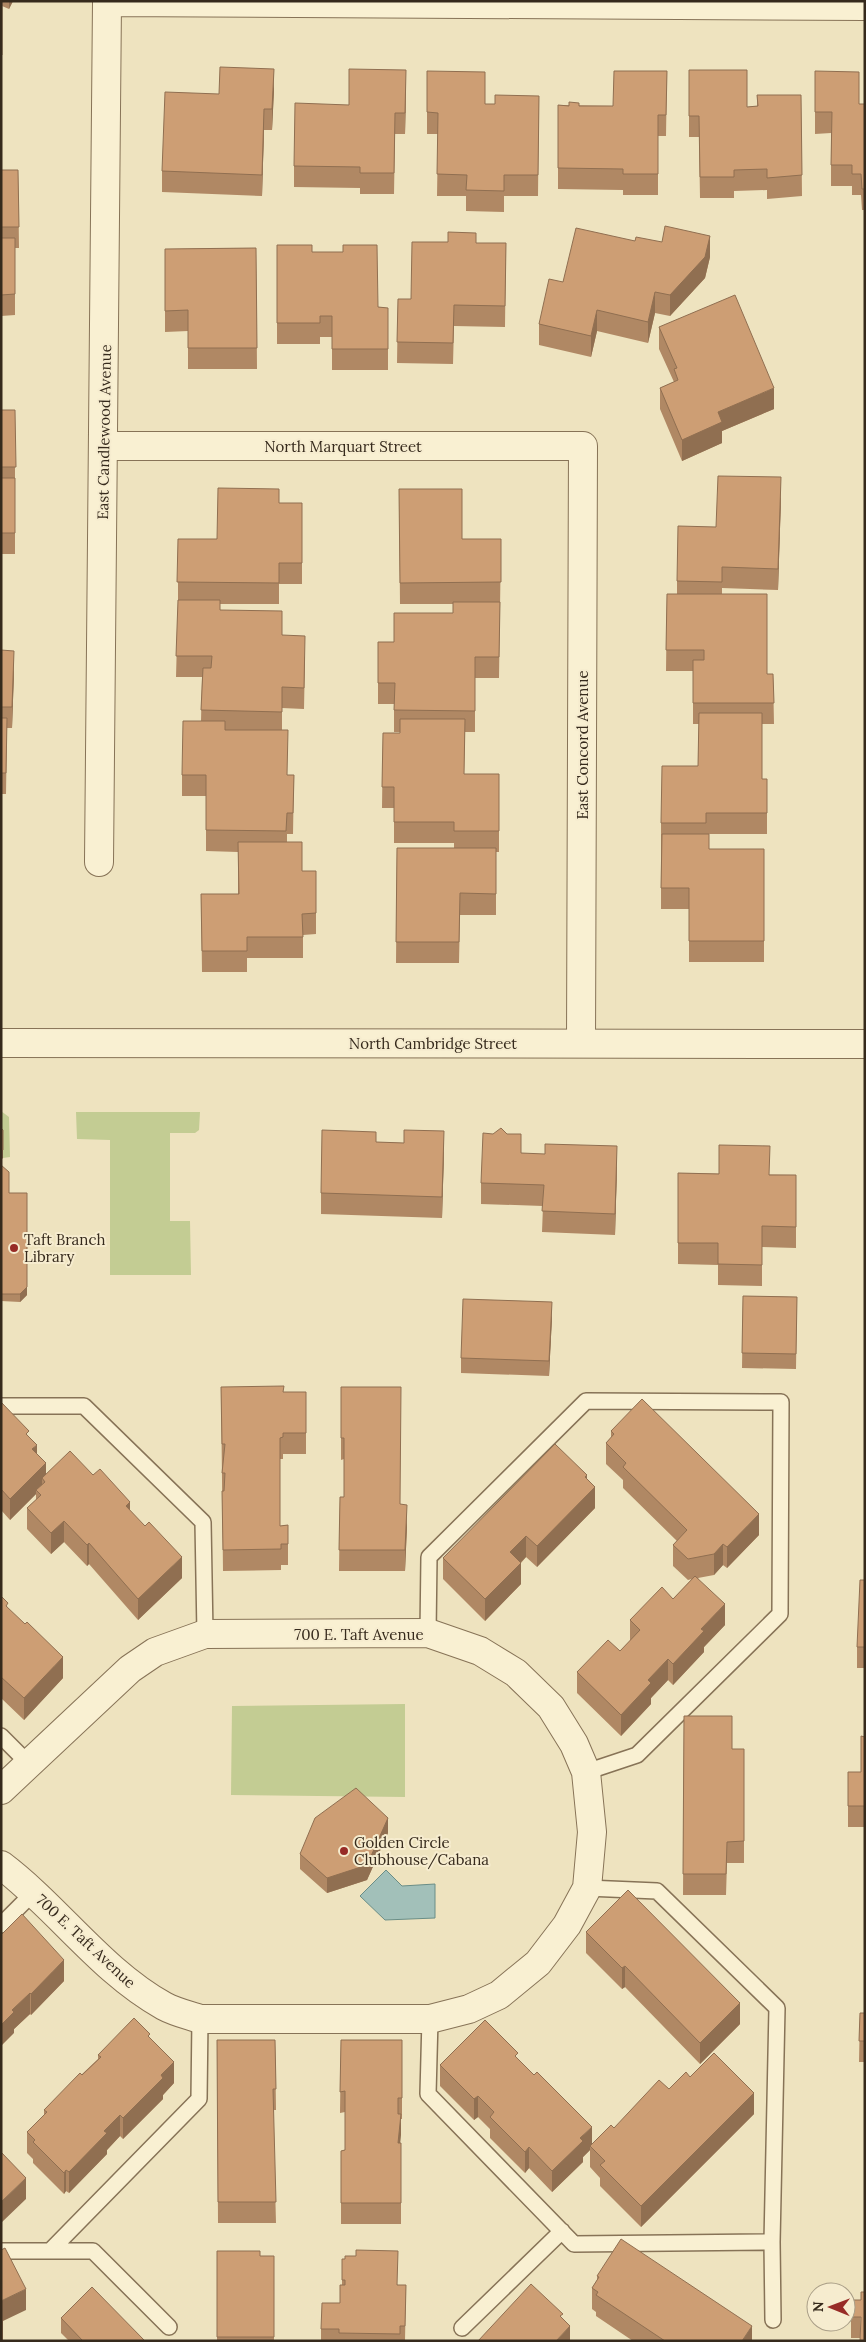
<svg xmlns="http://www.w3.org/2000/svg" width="866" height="2342" font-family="Lora,serif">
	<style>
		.green { fill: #c3cc93 }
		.water { fill: #a2c0b9; stroke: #6a8e87 }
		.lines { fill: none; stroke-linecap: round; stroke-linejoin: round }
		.service-casing { stroke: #877357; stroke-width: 18 }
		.minor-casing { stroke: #877357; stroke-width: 30 }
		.tertiary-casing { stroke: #877357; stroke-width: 30 }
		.service { stroke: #f9f0d2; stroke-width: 15 }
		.minor { stroke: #f9f0d2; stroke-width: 28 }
		.tertiary { stroke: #f9f0d2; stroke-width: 28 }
		.wall { fill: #b08864 }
		.shaded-wall { fill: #906f51 }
		.building { fill: #cd9e74; stroke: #906f51 }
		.poi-dot { fill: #972b26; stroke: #f6eccf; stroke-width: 2 }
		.labels { text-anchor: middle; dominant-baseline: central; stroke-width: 4; stroke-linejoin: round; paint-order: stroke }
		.street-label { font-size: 15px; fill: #362a1c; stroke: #f6eccf }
		.poi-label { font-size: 15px; fill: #362a1c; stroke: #f6eccf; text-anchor: start }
	</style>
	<rect width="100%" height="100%" fill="#eee3bf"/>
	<path class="green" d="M1,1111L9,1117L10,1157L3,1158Z
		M76,1112H200L199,1130L195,1133H170V1221H190L191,1275H110V1140L77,1139Z
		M405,1704V1797L231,1795L232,1706Z"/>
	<path class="water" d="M386,1870L402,1886L435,1884V1918L385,1920L360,1896Z"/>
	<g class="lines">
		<defs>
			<path id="service" d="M1,1406H84L203,1522L205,1634
				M428,1633L429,1557L586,1401L781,1402L780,1614L637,1755L586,1772
				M1,1736L30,1765
				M1,1925L34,1892
				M430,2019L428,2094L574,2244L772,2242L777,2008L657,1891L587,1888
				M772,2242L773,2320
				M1,2251H50L199,2099L200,2019
				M50,2251H93L169,2327
				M462,2328L562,2231"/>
			<path id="minor" d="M104,446H583L581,1043
				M99,862L107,2L865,6
				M1,1790L130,1669L155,1652L205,1634L428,1633L480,1651L516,1673L551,1707L574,1744L586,1772L592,1832L587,1888L567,1925L538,1963L499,1995L469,2009L430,2019H200C188,2015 175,2012 164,2006C101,1971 58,1908 1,1865"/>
			<path id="tertiary" d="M1,1043L865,1044"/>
		</defs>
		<use href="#service" class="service-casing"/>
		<use href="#minor" class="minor-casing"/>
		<use href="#tertiary" class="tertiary-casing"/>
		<use href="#service" class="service"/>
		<use href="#minor" class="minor"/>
		<use href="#tertiary" class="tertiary"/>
	</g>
	<path class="wall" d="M1,1H13L9,9L2,6V76H1Z
		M689,70L747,107L757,106V95H801L802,196L767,199V190L734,191V198H700L699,137H689Z
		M427,71L485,104H495L539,96L538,196H504V212L466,211V196H437L438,134H427Z
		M667,71L666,136H658V195H623V190L558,189V105L613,106Z
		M815,71L859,104H865V210H862L861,195H852V186H831V133L815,134Z
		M274,90L272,130H264L262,196L162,192V171Z
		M406,91L405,134H395L394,194H360V188L294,187V166L349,105Z
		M1,170H18L19,248H15V315L1,316Z
		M476,243H506L505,327L454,326L453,364L397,363L398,299H411Z
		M277,245L312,252L378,307L388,308V370H332V337H320V344H277Z
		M256,248L257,369H188V331L165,332V249Z
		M710,257L705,278L670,316L655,313L648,343L597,331L591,357L539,345V324L563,282Z
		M659,327L774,409L722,431V443L682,461L660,409V388L674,382L659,349Z
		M1,410H15V554H1Z
		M399,489L462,539H501L499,678H475V732H465L464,774H499V852H496V915H460L459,963H396L397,848H454V843H394V808H382L383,733H400V732H394V704H378V642H394L453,613V604H400Z
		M781,498L778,590L722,588V594L767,674H773L774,724H762V779H767V834H706L709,849H764V962H689V909H661V823L698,766L699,724H693V671H666L667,594H677V581L716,527Z
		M279,503H302V584H279V604H220V610L282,635L305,657L304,709L282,708V730L287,775H294L293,834H287V842L302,871H316V934L303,935V958H247V972H202L201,894H238V852L206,851V796H182V775L201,721L202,677H176L178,604V539H217Z
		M1,650L14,672L12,728H7L6,794H1Z
		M376,1142L404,1143L444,1152L442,1218L321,1214V1193Z
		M521,1153L617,1167L615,1235L542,1232L543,1206L481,1204V1183Z
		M1,1165L9,1193L27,1295L20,1302L1,1301Z
		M678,1173L796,1175V1248L762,1247V1286L718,1285V1265L678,1264Z
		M743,1296L797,1297L796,1369L742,1368Z
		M552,1317L549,1376L461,1373V1358Z
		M221,1387L284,1392H306V1454H283V1459H280V1526L288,1525V1565H281V1570L223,1571Z
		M341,1387L400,1504L407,1526L405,1571H339L340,1497H344V1459L341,1460Z
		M1,1402L29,1437L46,1474L93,1475L130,1511L182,1578L138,1620L89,1564L87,1566L64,1542L51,1554L27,1529V1508L36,1500V1494L10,1520L1,1510Z
		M611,1431L759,1535L727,1568L723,1565L714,1575L698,1578L725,1625L704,1647V1652L673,1685L668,1680L651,1698V1704L621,1736L577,1693V1672L620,1651L630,1641V1620L673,1599L692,1579L688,1580L673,1566V1545L677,1541L623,1488V1480L606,1464V1443L611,1438Z
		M587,1479L595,1508L537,1567L526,1557L521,1563V1584L485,1621L443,1579V1558Z
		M865,1580V1668H857V1647Z
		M1,1596L8,1608L63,1678L24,1720L1,1698Z
		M684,1716L732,1749H744V1863H727L726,1895H683Z
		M865,1737V1827H848V1772H861Z
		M388,1833L367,1880L327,1893L300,1869V1854Z
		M586,1932L740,2024L700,2064L625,1987L622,1989L586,1953Z
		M1,1935L64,1981L31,2015L30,2014L14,2029V2033Z
		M860,2013H865V2062H859Z
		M150,2038L174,2083L163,2095V2099L123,2139L120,2136L107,2150V2154L69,2193L66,2191L64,2194L33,2163V2159L27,2153V2132L44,2115V2110L98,2059V2055Z
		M217,2040H275L276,2110H273L276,2223H218Z
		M341,2040H402V2119H401L400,2143H401V2224H341V2151L345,2150V2112L340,2113Z
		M518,2059L592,2145L614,2128L669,2089L690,2077L754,2114L641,2227L600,2186V2178L590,2167V2150L583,2157V2162L552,2192L529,2168L525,2173L490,2138V2129L478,2117L474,2120L440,2086V2065Z
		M217,2251L260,2256H274V2341H217Z
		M342,2259H345L398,2285H406L405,2341H321V2329L340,2303L342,2285Z
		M597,2276L752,2341H633L596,2316V2312L592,2309V2288L597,2280Z
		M851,2300H861L860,2338H851Z
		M61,2318L145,2341H69L61,2333Z"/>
	<path class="shaded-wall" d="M9,1H13L9,9Z
		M274,69V90L272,130V109Z
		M406,70V91L405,134V113Z
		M264,109V130L262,196V175Z
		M710,236V257L705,278L670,316V295Z
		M655,292V313L648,343V322Z
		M597,310V331L591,357V336Z
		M774,388V409L722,431V443L682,461V440L718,412Z
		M781,477V498L778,590V569Z
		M14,651V672L12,728V707Z
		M444,1131V1152L442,1218V1197Z
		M617,1146V1167L615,1235V1214Z
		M3,1150V1158L1,1160V1152Z
		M27,1287V1295L20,1302V1294Z
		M552,1302V1317L549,1376V1361Z
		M37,1445V1466L32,1449Z
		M46,1463V1484L42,1478V1489L36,1490V1494L10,1520V1499Z
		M587,1475V1495L595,1487V1508L537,1567V1546Z
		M130,1502V1523L126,1506Z
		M407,1505V1526L405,1571V1550Z
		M759,1514V1535L727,1568V1547Z
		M64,1521V1542L51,1554V1533Z
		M526,1536V1557L510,1573V1552Z
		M89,1543V1564L87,1566V1545Z
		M723,1544V1565L714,1575V1554Z
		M182,1557V1578L138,1620V1599Z
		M521,1563V1584L485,1621V1599Z
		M725,1604V1625L704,1647V1652L673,1685V1664L701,1629Z
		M63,1657V1678L24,1720V1698Z
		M668,1659V1680L651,1698V1704L621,1736V1715L648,1680Z
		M388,1818V1833L367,1880L327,1893V1878Z
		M64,1960V1981L31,2015V1994Z
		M625,1966V1987L622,1989V1968Z
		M30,1993V2014L14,2029V2033L1,2046V2025L12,2010Z
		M740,2003V2024L700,2064V2043Z
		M174,2062V2083L163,2095V2099L123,2139V2118L161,2075Z
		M754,2093V2114L641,2227V2206Z
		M478,2096V2117L474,2120V2099Z
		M401,2114V2135L398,2164V2143Z
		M120,2115V2136L107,2150V2154L69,2193V2172L104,2131Z
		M592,2127V2148L590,2146V2150L583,2157V2162L552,2192V2171L580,2138Z
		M529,2147V2168L525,2173V2152Z
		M66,2170V2191L64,2194V2173Z
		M26,2178V2199L1,2223V2202Z
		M26,2289V2310L3,2321V2341H1V2301Z
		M570,2326V2341H556Z
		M752,2326V2341H742Z"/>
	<path class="building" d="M1,1H2V55H1Z
		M220,67L274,69L272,109H264L262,175L162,171L165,92L219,94Z
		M349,69L406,70L405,113H395L394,173H360V167L294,166L295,103L349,105Z
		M689,70H747V107L758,106L757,95H801L802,175L767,178V169L734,170V177H700L699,116H689Z
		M427,71L485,72V104H495V95L539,96L538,175H504V191L466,190L467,175L437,174L438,113L427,112Z
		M614,71H667L666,115H658V174H623V169L558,168V105L569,106V102L579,103V106H613Z
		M815,71L859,72V104H865V189H862L861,174H852V165H831L832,112H815Z
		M1,170H18L19,227H1Z
		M665,226L710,236L705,257L670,295L655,292L648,322L597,310L591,336L539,324L549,279L563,282L576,228L635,241L636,237L662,242Z
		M448,232L476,233V243H506L505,306L454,305L453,343L397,342L398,299H411L412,242H448Z
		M1,238H15V294L1,295Z
		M277,245H312V252H343V245H377L378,307L388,308V349H332V316H320V323H277Z
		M256,248L257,348H188V310L165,311V249Z
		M735,295L774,388L718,412L722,422L682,440L660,388L678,380L674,369L677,368L659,327Z
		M1,410H15L16,467H1Z
		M718,476L781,477L778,569L722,567V582L677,581L678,526L716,527Z
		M1,478H15V533H1Z
		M218,488L279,489V503H302V563H279V583L177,582L178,539H217Z
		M399,489H462V539H501V582L400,583Z
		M667,594H767V674H773L774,703H693V660H704V650H666Z
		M178,600H220V610L282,611V635L305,636L304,688L282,687V712L201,710L203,668H211L212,656H176Z
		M453,602H500L499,657H475V711L394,710L395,683H378V642H394V613H453Z
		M1,650L14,651L12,707H1Z
		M699,713H762V779H767V813H706V823H661L662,766H698Z
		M1,718H7L6,773H1Z
		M400,719H465L464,774H499V831H454V822H394V787H382L383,733H400Z
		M183,721H225V730H288L287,775H294L293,813H287L286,831L206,830V775H182Z
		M662,834H709V849H764V941H689V888H661Z
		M238,842H302V871H316V913L302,914L303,937H247V951H202L201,894H239Z
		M397,848H496V894L460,893L459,942H396Z
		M1,1128L3,1130V1150L1,1152Z
		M501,1128L507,1134H521V1153L545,1154V1144L617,1146L615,1214L542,1211L544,1185L481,1183L483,1133L493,1134Z
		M322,1130L376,1132V1142L404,1143V1130L444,1131L442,1197L321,1193Z
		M719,1145L770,1146L769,1175H796V1227L762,1226V1265L718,1264V1243H678V1173L719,1174Z
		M1,1165L9,1172V1193H27V1287L20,1294H1Z
		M743,1296L797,1297L796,1354L742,1353Z
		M463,1299L552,1302L549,1361L461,1358Z
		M284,1386L283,1392H306V1433H283V1437L280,1438V1526L288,1525V1544H281V1549L223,1550L222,1491H224L225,1473H222L225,1444H222L221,1387Z
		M341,1387H401L400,1504L407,1505L405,1550H339L340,1497H344V1438H341Z
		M642,1399L759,1514L727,1547L723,1544L714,1554L688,1559L673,1545L687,1530L623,1467L626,1463L606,1443L614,1434L611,1431Z
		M1,1402L29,1431L26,1434L37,1445L32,1449L46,1463L10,1499L1,1489Z
		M555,1444L587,1475L585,1477L595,1487L537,1546L526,1536L510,1552L521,1563L485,1599L443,1558Z
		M70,1451L93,1475L100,1469L130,1502L126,1506L145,1526L149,1522L182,1557L138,1599L89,1543L87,1545L64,1521L51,1533L27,1508L41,1495L36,1490L45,1482L42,1478Z
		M695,1576L725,1604L701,1629L704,1631L673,1664L668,1659L648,1680L651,1683L621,1715L577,1672L608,1640L620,1651L640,1630L630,1620L662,1587L673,1599Z
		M860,1580H865V1647H857Z
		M1,1596L8,1603L6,1606L25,1624L27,1622L63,1657L24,1698L1,1677Z
		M684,1716H732V1749H744V1841L727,1842L726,1874H683Z
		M861,1736L865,1737V1806H848V1772H861Z
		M356,1788L388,1818L367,1865L327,1878L300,1854L315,1818Z
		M628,1890L740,2003L700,2043L625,1966L622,1968L586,1932Z
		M22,1914L64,1960L31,1994L30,1993L12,2010L14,2012L1,2025V1935Z
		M860,2013H865V2041H859Z
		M134,2018L150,2034L148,2036L174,2062L161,2075L163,2078L123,2118L120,2115L104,2131L107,2133L69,2172L66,2170L64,2173L33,2142L35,2140L27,2132L47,2112L44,2110L80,2073L82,2075L101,2057L98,2055Z
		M485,2020L518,2053L515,2056L534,2075L537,2072L592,2127L580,2138L583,2141L552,2171L529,2147L525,2152L490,2117L494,2112L478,2096L474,2099L440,2065Z
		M217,2040H275L276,2089H273L276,2202H218Z
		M341,2040H402V2098H398V2114H401L398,2143H401V2203H341V2151L345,2150V2091L340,2092Z
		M714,2053L754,2093L641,2206L600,2165L605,2161L590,2146L611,2125L614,2128L659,2080L669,2089L686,2072L690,2077Z
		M1,2152L26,2178L1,2202Z
		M621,2239L752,2326L742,2341H665L596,2295L598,2292L592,2288L599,2277L597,2276Z
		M5,2248L26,2289L1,2301V2250Z
		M356,2250L398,2251L397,2285H406L405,2326H400V2334L339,2333V2329H321L322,2303H340V2285H345V2280H342V2259H345V2256H356Z
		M217,2251H260V2256H274V2337H217Z
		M531,2284L563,2314L560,2316L570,2326L556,2341H478Z
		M92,2287L145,2341H83L61,2318Z
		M861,2292H865V2341H860L861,2317H851V2300H861Z"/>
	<g class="poi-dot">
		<circle cx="14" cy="1248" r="5"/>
		<circle cx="344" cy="1851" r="5"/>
	</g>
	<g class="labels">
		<g class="street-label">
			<text transform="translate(104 432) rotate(-89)">East Candlewood Avenue</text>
			<text x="343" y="446">North Marquart Street</text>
			<text transform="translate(582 745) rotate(-90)">East Concord Avenue</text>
			<text x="433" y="1043">North Cambridge Street</text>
			<text x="359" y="1634">700 E. Taft Avenue</text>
			<text transform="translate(86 1941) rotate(43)">700 E. Taft Avenue</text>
		</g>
		<g class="poi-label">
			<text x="24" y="1239">Taft Branch<tspan x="24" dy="17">Library</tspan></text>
			<text x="354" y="1842">Golden Circle<tspan x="354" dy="17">Clubhouse/Cabana</tspan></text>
		</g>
	</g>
	<rect width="866" height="2342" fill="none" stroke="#362a1c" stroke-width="5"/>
	<g transform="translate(831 2307) rotate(271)"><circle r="24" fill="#f6eccf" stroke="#a99e87"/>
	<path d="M0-4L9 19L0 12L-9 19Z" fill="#972b26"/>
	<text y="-8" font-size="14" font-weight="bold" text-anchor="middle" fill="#362a1c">N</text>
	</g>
</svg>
